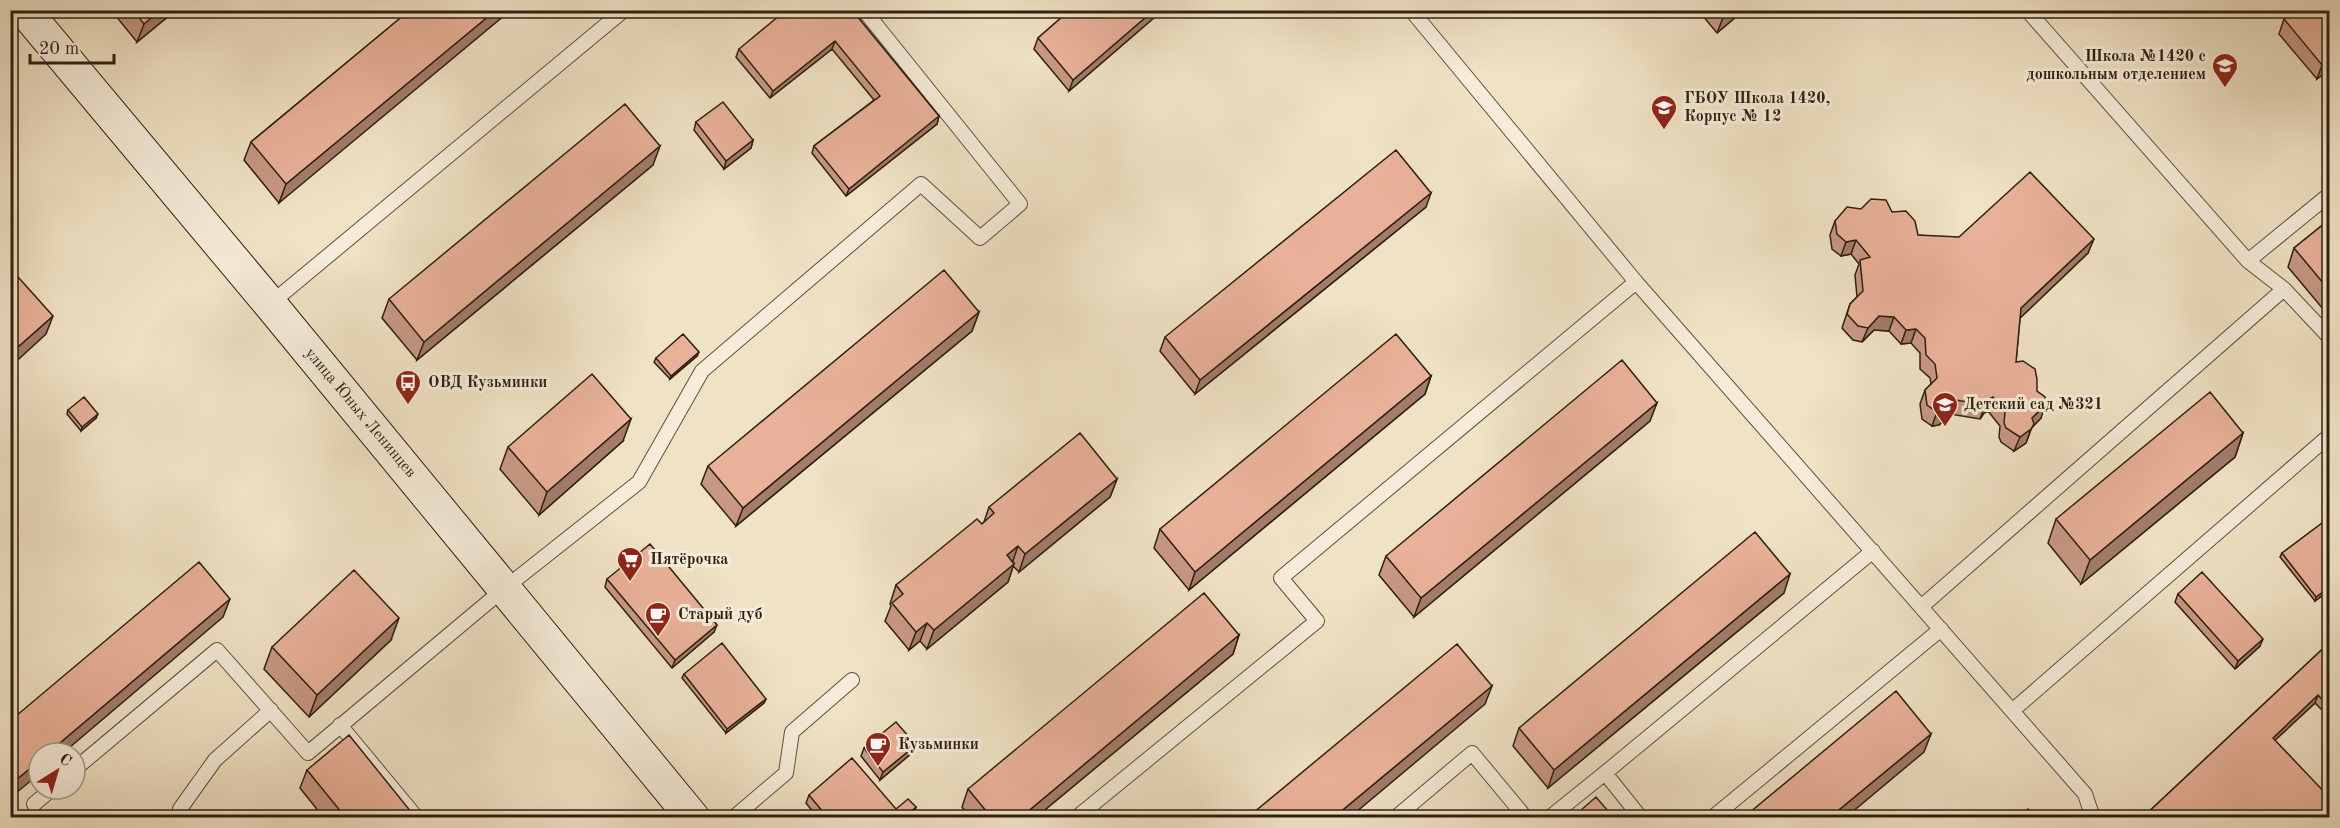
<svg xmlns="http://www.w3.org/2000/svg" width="2340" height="828" font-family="'Old Standard TT',serif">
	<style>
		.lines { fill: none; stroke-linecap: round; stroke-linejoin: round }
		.lane-casing { stroke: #5e503d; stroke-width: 16 }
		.secondary-casing { stroke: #2e2010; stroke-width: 35 }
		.lane { stroke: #f5ecd9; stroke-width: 14 }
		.secondary { stroke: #f5ecd9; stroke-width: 33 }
		.wall { fill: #c89884; stroke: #2e2010; stroke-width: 1.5 }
		.shaded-wall { fill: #a37c6b; stroke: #2e2010; stroke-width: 1.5 }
		.building { fill: #e9b199; stroke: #2e2010; stroke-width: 1.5 }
		.labels { text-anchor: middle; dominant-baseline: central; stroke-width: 6; stroke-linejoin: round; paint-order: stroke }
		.poi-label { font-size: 16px; font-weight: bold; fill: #2e2010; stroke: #f5ecd9; text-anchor: start }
		.street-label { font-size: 16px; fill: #2e2010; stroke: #f5ecd9 }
	</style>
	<rect width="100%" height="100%" fill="#f0e2c5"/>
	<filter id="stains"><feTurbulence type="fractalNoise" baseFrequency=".00333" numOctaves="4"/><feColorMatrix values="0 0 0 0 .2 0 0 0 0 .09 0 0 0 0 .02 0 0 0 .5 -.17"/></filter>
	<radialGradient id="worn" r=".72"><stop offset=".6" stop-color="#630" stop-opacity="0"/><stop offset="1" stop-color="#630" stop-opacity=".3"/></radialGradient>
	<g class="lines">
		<defs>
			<path id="lane" d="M1411,10L1636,282L2085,794L2093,818
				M2027,10L2248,261
				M2330,194L2248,261L2284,289L2330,338
				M270,304L624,10
				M1921,607L2284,289
				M2012,711L2330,435
				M340,725L417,818
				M75,769L217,650L308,753L505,588L639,482L702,371L921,184L980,238L1020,204L864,10
				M1605,773L1873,551
				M34,804L52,789
				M179,818L180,809L215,760L271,710
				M733,818L786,773L792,732L852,680
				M1076,818L1317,621L1281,578L1636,282
				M1395,818L1472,753L1526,818
				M1549,818L1605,773L1641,818
				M1712,818L1941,629"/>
			<path id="secondary" d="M24,10L270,304L693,818"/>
		</defs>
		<use href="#lane" class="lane-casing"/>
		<use href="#secondary" class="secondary-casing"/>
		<use href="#lane" class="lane"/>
		<use href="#secondary" class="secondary"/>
	</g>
	<path class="wall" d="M111,10H176L137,42Z
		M410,10L279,203L244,160L251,142Z
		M852,10L939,116L937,124L846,196L812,153L814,146L874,100L832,49L770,98L736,57L739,49Z
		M1070,10H1163L1069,91L1034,49L1038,38Z
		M1698,10H1744L1717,33Z
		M2284,19L2330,69L2317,79L2279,34Z
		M696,122L753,140L751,148L724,169L694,130Z
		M653,165L417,360L382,318L389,299Z
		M1426,207L1195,394L1160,351L1165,337Z
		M1892,212L1918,235L2088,253L2020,318L2016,362L2037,391L2041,418L2032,427L2026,443L2014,451L2001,442L1999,437L2000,426L1988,411L1984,413L1980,419L1950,414L1939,425L1932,426L1922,419L1920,404L1925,390L1931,384L1930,378L1920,369V353L1911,343L1901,344L1889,331L1874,330L1862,342L1853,340L1842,328L1850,304L1857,297L1855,275L1859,264L1851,254L1841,256L1832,249L1830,235L1835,221Z
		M2330,219V303L2323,309L2288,267L2294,248Z
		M979,312L972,331L736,526L701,484L708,466Z
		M697,356L670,379L654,362L656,358Z
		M1431,376L1425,394L1189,590L1154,548L1160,529Z
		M68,410L96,418L81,431L67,414Z
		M1650,421L1414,617L1379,575L1386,556Z
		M2243,433L2235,457L2081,584L2048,543L2056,519Z
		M623,441L539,515L500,469L508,447Z
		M1117,479L1110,497L1019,572L1013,566L1008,582L927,649L920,641L909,650L885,621L891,606L890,604L896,585L984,522L989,507Z
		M2282,553L2330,590L2315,601L2280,557Z
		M607,579L714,632L672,668L605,587Z
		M1784,593L1548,788L1513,746L1519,728Z
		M2178,594L2260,646L2235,669L2175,602Z
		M1239,635L1233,654L1035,818H970L962,807L968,789Z
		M391,640L309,717L264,669L272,647Z
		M2330,642V718L2315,703L2275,740L2142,818Z
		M684,674L766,699L764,703L726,733L682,678Z
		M864,748L913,752L880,780L861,756Z
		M307,770L416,818H324L300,788Z
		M809,795L896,809L916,807L913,815L910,818H818L806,803Z"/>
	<path class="shaded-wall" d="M160,10H176L137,42L144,24Z
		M496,10H511L279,203L286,184Z
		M1154,10H1163L1069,91L1073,80Z
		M1729,10H1744L1717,33L1724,15Z
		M835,41L832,49L770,98L773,91Z
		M2330,59V69L2317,79L2322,65Z
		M939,116L937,124L846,196L849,189Z
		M753,140L751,148L724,169L726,161Z
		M660,146L653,165L417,360L424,342Z
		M1431,193L1426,207L1195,394L1200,380Z
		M2094,239L2088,253L2016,322L2021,308Z
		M1856,240L1851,254L1841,256L1846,242Z
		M2330,290V303L2323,309Z
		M979,312L972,331L736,526L743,508Z
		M53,316L46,334L10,367V354Z
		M1879,316L1894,317L1889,331L1874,330L1862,342L1868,328Z
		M1916,329L1911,343L1901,344L1906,330Z
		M699,352L697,356L670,379L671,376Z
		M1431,376L1425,394L1189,590L1195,572Z
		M1993,397L1988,411L1984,413L1980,419L1985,405L1989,399Z
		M1956,400L1950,414L1939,425L1932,426L1937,412Z
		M1657,403L1650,421L1414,617L1421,598Z
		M2046,404L2041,418L2028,432L2031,429L2026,443L2014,451L2020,437L2032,418Z
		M98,414L96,418L81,431L82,427Z
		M631,419L623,441L539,515L547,492Z
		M2243,433L2235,457L2081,584L2090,560Z
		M1117,479L1110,497L1019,572L1025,554Z
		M1018,546L1012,564L1007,555Z
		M1014,564L1008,582L927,649L934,630Z
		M1790,574L1784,593L1548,788L1554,770Z
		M2330,587V590L2315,601L2316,597Z
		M230,599L223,617L63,753H48Z
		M399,618L391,640L309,717L317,695Z
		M927,623L920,641L909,650L916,632Z
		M717,625L714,632L672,668L675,660Z
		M1239,635L1233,654L1035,818H1020Z
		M2263,639L2260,646L2235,669L2238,661Z
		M1492,686L1485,704L1349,818H1333Z
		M2318,695L2315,703L2270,745L2273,738Z
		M766,699L764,703L726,733L727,729Z
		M1931,734L1924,752L1845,818H1829Z
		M916,745L913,752L880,780L883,772Z
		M39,761V774L10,798V785Z
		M916,807L913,815L910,818H904Z"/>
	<path class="building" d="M133,10H160L144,24Z
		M410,10H496L286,184L251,142Z
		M786,10H852L939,116L849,189L814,146L880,96L835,41L773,91L739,49Z
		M1070,10H1154L1073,80L1038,38Z
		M1720,10H1729L1724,15Z
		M2295,10H2330V59L2322,65L2284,19Z
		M723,102L753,140L726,161L696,122Z
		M625,104L660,146L424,342L389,299Z
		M1396,150L1431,193L1200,380L1165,337Z
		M2030,172L2094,239L2021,308L2016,362L2023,361L2035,369L2037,379V391L2045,397L2046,404L2032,418L2034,424L2031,429L2020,437L2006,428L2004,423L2005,412L1993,397L1989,399L1985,405L1956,400L1945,411L1937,412L1927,405L1925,390L1937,378L1935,364L1926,355L1925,338L1916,329L1906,330L1894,317L1879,316L1868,328L1858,326L1847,314L1850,304L1863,291L1860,260L1870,257L1856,240L1846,242L1837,234L1835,221L1847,207L1861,209L1871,199L1886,200L1892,212L1906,211L1915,221L1918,235L1959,237Z
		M2330,219V290H2329L2294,248Z
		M10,268L53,316L10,354Z
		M944,270L979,312L743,508L708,466Z
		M683,334L699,352L671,376L656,358Z
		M1396,334L1431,376L1195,572L1160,529Z
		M1622,360L1657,403L1421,598L1386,556Z
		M592,374L631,419L547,492L508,447Z
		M2210,392L2243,433L2090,560L2056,519Z
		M84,397L98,414L82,427L68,410Z
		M1080,433L1117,479L1025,554L1018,546L1007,555L1014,564L934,630L927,623L916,632L892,603L903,594L896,585L977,519L982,524L994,513L989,507Z
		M2330,517V587L2316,597L2282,553Z
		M1755,532L1790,574L1554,770L1519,728Z
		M650,544L717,625L675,660L607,579Z
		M199,562L230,599L48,753H39V761L10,785V721Z
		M354,570L399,618L317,695L272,647Z
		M2202,572L2263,639L2238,661L2178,594Z
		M1204,593L1239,635L1020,818H992L968,789Z
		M2330,642V708L2318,695L2273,738L2330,798V818H2142Z
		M722,643L766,699L727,729L684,674Z
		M1457,644L1492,686L1333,818H1247Z
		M1896,691L1931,734L1829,818H1743Z
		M896,722L916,745L883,772L864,748Z
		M349,735L416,818H346L307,770Z
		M852,758L896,809L908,799L916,807L904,818H828L809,795Z
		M1596,797L1614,818H1572Z
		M2028,809L2036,818H2019Z"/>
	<defs>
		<symbol id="school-pin" viewBox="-11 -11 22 30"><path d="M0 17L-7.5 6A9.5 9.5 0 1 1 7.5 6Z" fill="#8f2418" stroke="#f5ecd9"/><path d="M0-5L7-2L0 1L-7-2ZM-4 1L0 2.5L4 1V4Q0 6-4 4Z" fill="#fff"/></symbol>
		<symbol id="bus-pin" viewBox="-11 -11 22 30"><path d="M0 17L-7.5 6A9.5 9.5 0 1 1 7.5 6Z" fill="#8f2418" stroke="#f5ecd9"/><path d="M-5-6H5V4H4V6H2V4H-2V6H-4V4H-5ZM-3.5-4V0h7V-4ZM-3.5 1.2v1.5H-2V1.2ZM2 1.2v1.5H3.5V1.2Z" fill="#fff"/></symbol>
		<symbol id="supermarket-pin" viewBox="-11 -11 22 30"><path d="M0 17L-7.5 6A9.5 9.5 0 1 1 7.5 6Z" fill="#8f2418" stroke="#f5ecd9"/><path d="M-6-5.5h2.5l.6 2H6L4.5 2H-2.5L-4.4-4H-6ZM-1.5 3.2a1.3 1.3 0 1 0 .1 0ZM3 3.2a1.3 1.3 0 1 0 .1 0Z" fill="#fff"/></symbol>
		<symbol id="cafe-pin" viewBox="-11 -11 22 30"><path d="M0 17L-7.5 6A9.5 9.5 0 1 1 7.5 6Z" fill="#8f2418" stroke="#f5ecd9"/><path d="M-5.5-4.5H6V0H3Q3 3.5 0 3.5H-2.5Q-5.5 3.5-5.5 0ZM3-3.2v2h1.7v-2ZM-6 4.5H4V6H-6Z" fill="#fff"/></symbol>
	</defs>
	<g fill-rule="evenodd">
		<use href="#school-pin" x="2210" y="51" width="30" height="40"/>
		<use href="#school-pin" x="1649" y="93" width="30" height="40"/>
		<use href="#bus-pin" x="393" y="368" width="30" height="40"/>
		<use href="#school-pin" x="1930" y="390" width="30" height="40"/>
		<use href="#supermarket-pin" x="615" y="545" width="30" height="40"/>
		<use href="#cafe-pin" x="643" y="600" width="30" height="40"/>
		<use href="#cafe-pin" x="863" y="730" width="30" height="40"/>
	</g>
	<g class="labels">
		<g class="poi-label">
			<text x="2206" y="57" text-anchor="end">Школа №1420 с<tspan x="2206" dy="18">дошкольным отделением</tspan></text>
			<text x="1684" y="99">ГБОУ Школа 1420,<tspan x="1684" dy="18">Корпус № 12</tspan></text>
			<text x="428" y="383">ОВД Кузьминки</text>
			<text x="1964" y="405">Детский сад №321</text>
			<text x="650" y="560">Пятёрочка</text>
			<text x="678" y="615">Старый дуб</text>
			<text x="898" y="745">Кузьминки</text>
		</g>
		<g class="street-label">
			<text transform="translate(360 413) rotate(50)">улица Юных Ленинцев</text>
		</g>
	</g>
	<rect width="2340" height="828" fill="none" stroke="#f0e2c5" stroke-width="36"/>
	<rect x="12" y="12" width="2316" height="804" fill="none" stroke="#2e2010" stroke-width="3"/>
	<rect x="18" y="18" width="2304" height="792" fill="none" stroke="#2e2010" stroke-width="1.5"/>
	<g transform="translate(57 771) rotate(37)"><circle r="28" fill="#f5ecd9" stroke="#a59a89" stroke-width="1.5"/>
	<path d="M0-4.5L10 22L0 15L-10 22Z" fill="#8f2418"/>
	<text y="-9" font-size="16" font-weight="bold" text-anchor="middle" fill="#2e2010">С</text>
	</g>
	<path d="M30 54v9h84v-9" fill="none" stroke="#2e2010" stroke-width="3"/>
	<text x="39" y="54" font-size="18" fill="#2e2010" stroke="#f5ecd9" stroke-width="4.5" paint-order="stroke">20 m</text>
	<rect width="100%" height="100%" filter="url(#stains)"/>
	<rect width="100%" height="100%" fill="url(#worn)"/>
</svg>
